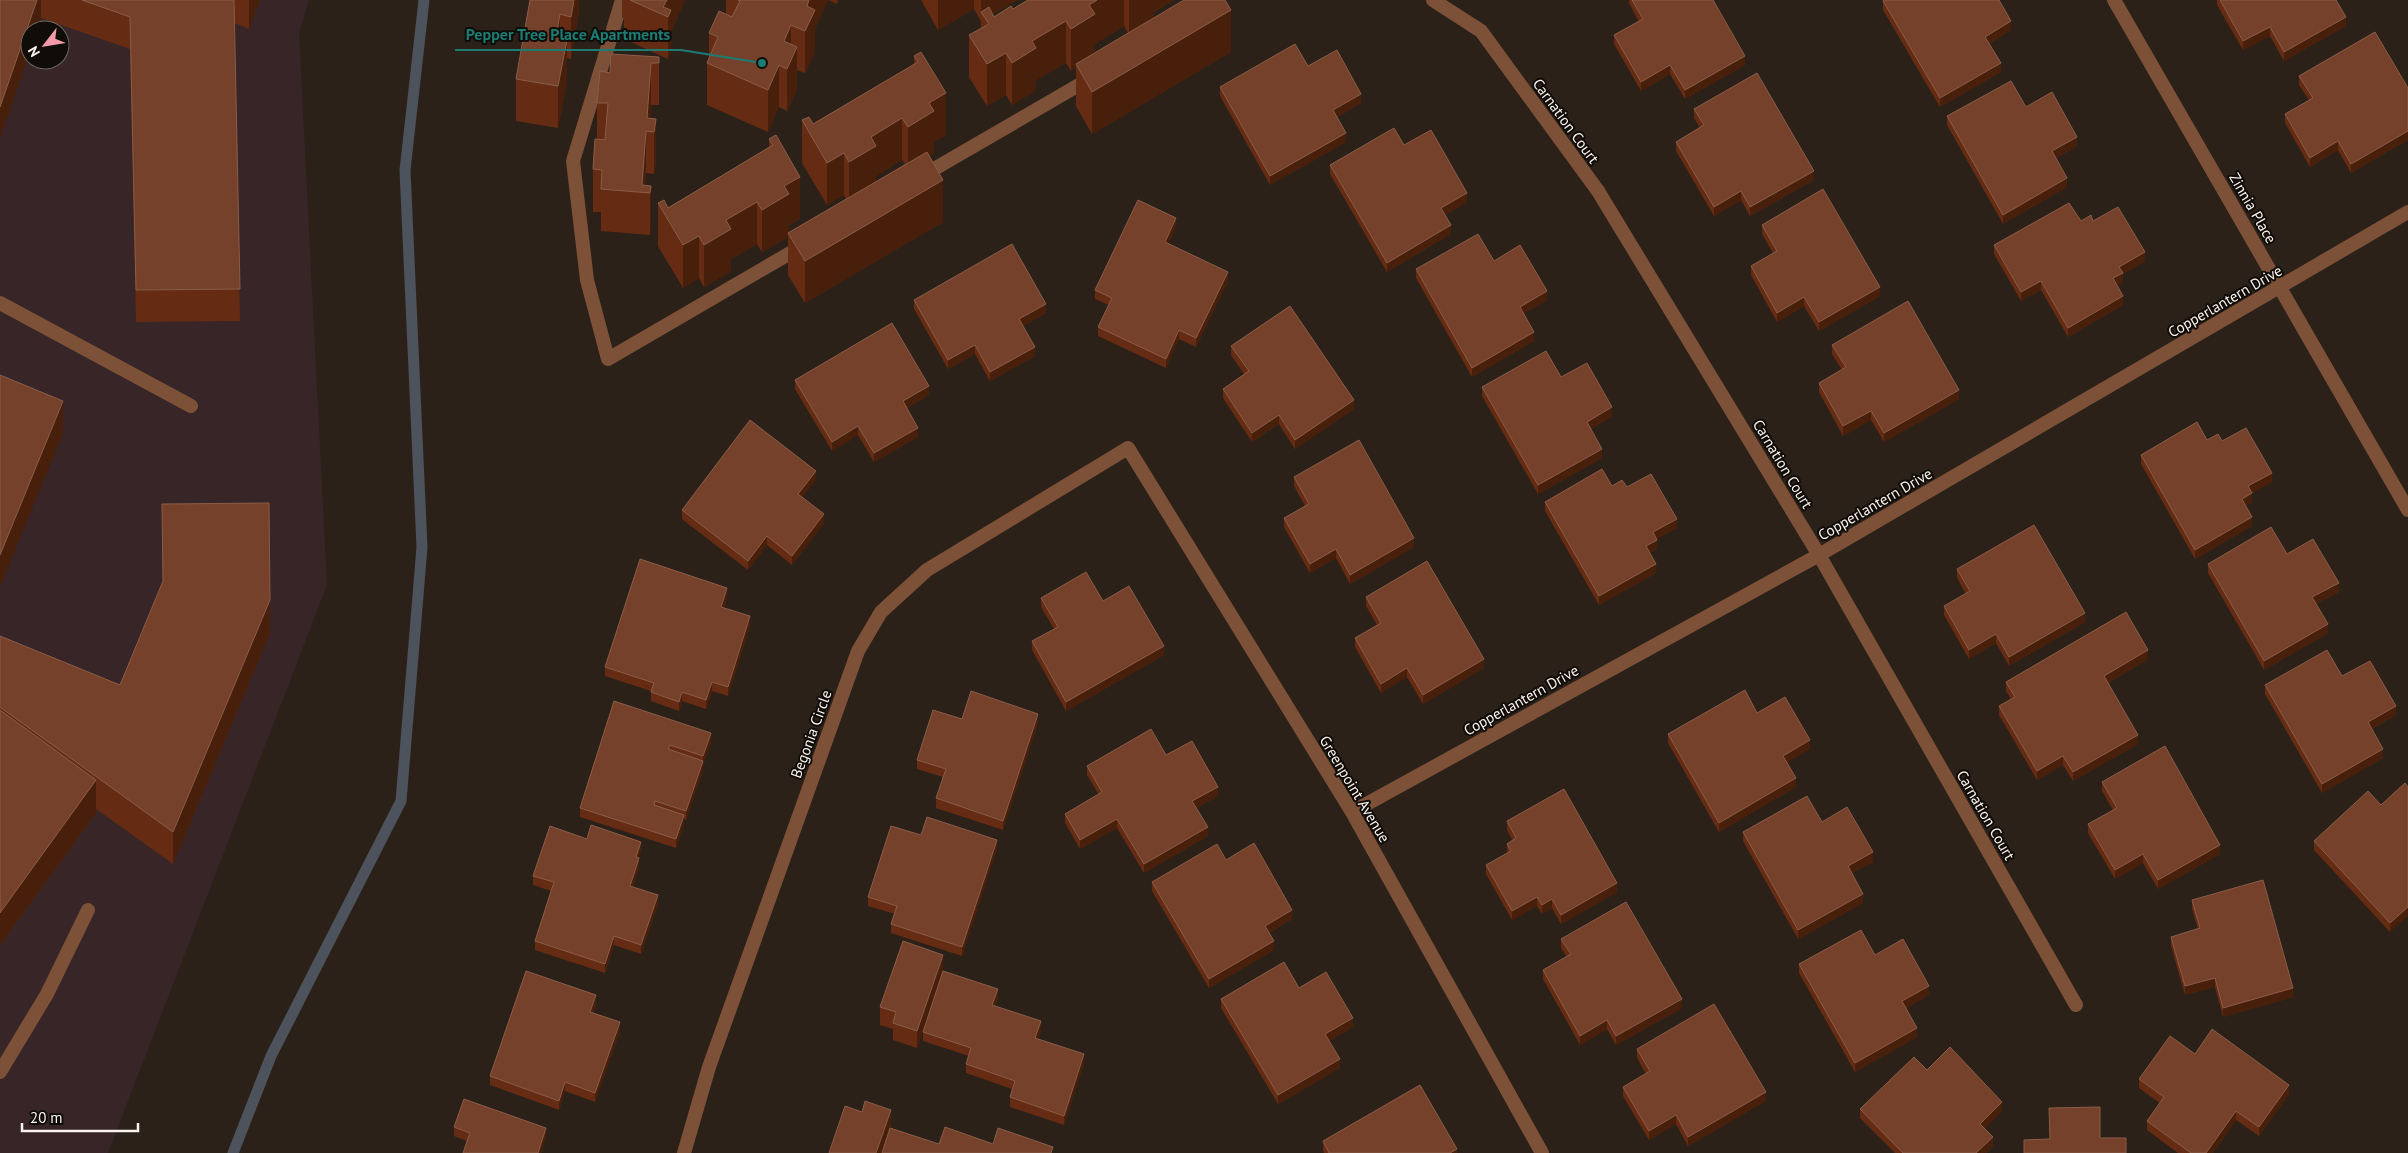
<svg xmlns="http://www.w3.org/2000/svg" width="2408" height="1153" font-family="'PT Sans',sans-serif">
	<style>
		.industrial { fill: #382527; fill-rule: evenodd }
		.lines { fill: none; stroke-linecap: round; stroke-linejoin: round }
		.stream { stroke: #4c535c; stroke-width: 11 }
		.service { stroke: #7d5138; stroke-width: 14 }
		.minor { stroke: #7d5138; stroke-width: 14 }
		.wall { fill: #652c13; fill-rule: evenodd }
		.shaded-wall { fill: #471f0b }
		.building { fill: #75412a; stroke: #8a5d49 }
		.labels { text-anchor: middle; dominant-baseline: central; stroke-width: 4; stroke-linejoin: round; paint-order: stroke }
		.street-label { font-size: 15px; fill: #faf3ee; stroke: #100c08 }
		.leader { fill: none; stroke: #1b7c74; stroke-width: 2 }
		.callout-dot { fill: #1b7c74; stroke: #100c08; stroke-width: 2 }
		.callout-label { font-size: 16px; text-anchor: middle; font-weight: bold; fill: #1b7c74; stroke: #100c08; stroke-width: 4; stroke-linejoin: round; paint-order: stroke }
	</style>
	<rect width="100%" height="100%" fill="#2b2119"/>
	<path class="industrial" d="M0,0H309L299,33L327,585L108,1153H0ZM30,30H60V60H30Z"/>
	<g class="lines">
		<path class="stream" d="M233,1153L271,1056L401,801L422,547L405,170L424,0"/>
		<path class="service" d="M622,0L573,161L587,280L608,359L804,245
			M922,176L1091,78
			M0,303L191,406
			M0,1072L47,994L88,910"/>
		<path class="minor" d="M1433,0L1481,31L1598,191L1819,555L2076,1005
			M2114,0L2408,510
			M1352,812L1819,555L2408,212
			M684,1153L709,1067L858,651L881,612L927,570L1128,448L1352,812L1542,1153"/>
	</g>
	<path class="wall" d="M0,0H260L249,29L234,23L240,321L136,322L130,49L41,18L37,30H30Z
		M530,0H579V12L571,59L567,58V82L558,128L516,121V79Z
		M622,0H685L671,32V52L668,59L624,39V18H622Z
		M726,0H838L837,4L828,0L815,29V52L805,73L797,70V90L787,111L779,107L768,132L707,105V63L709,57V33L726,15Z
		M921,0H1017L993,14L994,17L1013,9L1028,0H1174L1154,12V18L1231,52L1092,134L1076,106V68L1071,71L1066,63L1036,80V90L1012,105L1006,95L987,106L969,77V35L981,28V21L974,9L938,30ZM1124,26L1128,33L1095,53V44Z
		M1629,0H1713L1745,65L1685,99L1670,74L1641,91L1614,44V35L1639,22L1629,3Z
		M2217,0H2336L2346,26L2284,61L2270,36L2243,50L2217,5Z
		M1883,1L2011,30L1989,44L2001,72L1940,107L1883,10Z
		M921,52L946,135L934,142V153L929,156L943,222L805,303L788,275V237L762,252L757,244L731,259V271L704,287L699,278L683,288L658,246V203L668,208L769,148V139L776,135L800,219L789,225V232L846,199L844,195L827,205L802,163V120L813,124L914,64V56ZM902,160L905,164L876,182V176Z
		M659,57V105H651L650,118L656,119V161L654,174L646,173L645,185L651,186L650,235L601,231V212H593V169L597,139V103L610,73Z
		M1308,66L1361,103L1337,117L1346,142L1270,185L1220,96V87Z
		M2299,76L2408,88V140L2351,173L2338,150L2310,167L2285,123V114L2309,100L2299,85Z
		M2026,107L2077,146L2056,158L2067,187L2003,224L1947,125V116Z
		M1694,109L1814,180L1750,216L1741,200L1714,216L1676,151V142L1700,128L1694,118Z
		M1404,145L1467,202L1445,215L1451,234L1387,272L1330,174V165Z
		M2081,221H2093L2145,261L2123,274V282L2117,285L2123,305L2068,337L2041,290L2021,301L1994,254V245Z
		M1762,225L1880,296L1819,331L1804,306L1777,322L1751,275V266L1773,253L1762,234Z
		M1176,227L1168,243L1228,281L1196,347L1179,339L1166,368L1098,336V327L1109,305L1095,299V290Z
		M1494,261L1547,300L1524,313L1534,341L1472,377L1416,278V269Z
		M914,300L1046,313L1023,326L1035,356L990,381L975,354L948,369L914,309Z
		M1832,345L1959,399L1884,442L1871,420L1843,436L1819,392V383L1842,370L1832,354Z
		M1231,346L1354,409L1295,449L1279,424L1252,442L1223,398V389L1244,374L1231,355Z
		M1561,377L1612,416L1591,429L1602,458L1538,494L1482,396V387Z
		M795,380L929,395L907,408L918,437L874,462L858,435L832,451L795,389Z
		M2207,440L2222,441L2272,482L2252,493V502L2245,506L2252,526L2195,559L2141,464V455Z
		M1294,477L1414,547L1350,584L1336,558L1310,573L1284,527V518L1305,506L1294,486Z
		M816,480L802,497L824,523L792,565L767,545L748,570L682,519V510Z
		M1612,486L1627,487L1677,528L1656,539L1657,549L1650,553L1656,573L1599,605L1545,511V502Z
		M162,504L270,633L173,864L96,809V813L0,945V636L120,685L163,582Z
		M2287,554L2339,592L2316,604L2328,633L2264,670L2208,573V564Z
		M1957,569L2085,622L2009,666L1996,643L1969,659L1944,615V606L1966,594L1957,578Z
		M727,597L724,608L750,626L728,696L712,691L706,709L682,701L679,711L651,701V691L605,676V667Z
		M1366,597L1484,668L1423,704L1407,677L1381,693L1355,647V638L1377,625L1366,606Z
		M1041,598L1103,601L1164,655L1066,711L1032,650V641L1054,629L1041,607Z
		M2148,659L2108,683L2138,744L2073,781L2063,765L2037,780L1999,715V706L2011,699L2006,691V682Z
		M2342,676L2396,715L2372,729L2383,758L2322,793L2265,694V685Z
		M614,701L711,742L703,765V770L686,820L684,819V824L676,848L580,817V808Z
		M1757,713L1810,749L1787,762L1796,787L1719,832L1668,743V734Z
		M962,719L1038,723L1003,830L936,808V798L943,777L917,769V760Z
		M1166,755L1218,796L1196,808L1208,836L1144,873L1117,828L1080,849L1065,823V814L1099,795L1087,775V766Z
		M2102,782L2220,854L2158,889L2143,863L2115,879L2088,833V824L2113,810L2102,791Z
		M2408,787L2390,932L2314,850V841L2381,805Z
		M1507,821L1617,892L1561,924L1552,908L1542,914L1537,906L1512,920L1486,874V865L1507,853V844L1512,840L1507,830Z
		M1822,822L1873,862L1852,873L1863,903L1798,939L1743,841V832Z
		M921,835L997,849L962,956L891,933V924L895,914L868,906V897Z
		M587,839L641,851L638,858L639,867L633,887L658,904L641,954L614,945L605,973L535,950V941L551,891L533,885V876Z
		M1226,860L1292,919L1269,933L1274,950L1209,988L1152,891V882Z
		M2192,900L2293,997L2223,1017L2215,987L2185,995L2171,946V937L2198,929L2192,909Z
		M1561,939L1682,1008L1616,1045L1607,1029L1580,1045L1543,979V970L1567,957L1561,948Z
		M1875,955L1929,995L1906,1008L1917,1037L1855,1072L1799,973V964Z
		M943,972L998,998L995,1006L1041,1030L1038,1039L1084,1063L1064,1125L1010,1107V1097L1012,1089L966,1073V1064L969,1056L923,1041V1032L942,974L917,1048L893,1040V1029L880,1025V1007Z
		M1299,988L1353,1027L1329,1041L1340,1068L1278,1104L1221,1008V999Z
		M596,1004L593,1013L620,1031L595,1102L565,1091L559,1110L490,1085V1076Z
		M1637,1049L1766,1101L1688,1146L1676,1124L1649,1140L1623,1096V1087L1646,1074L1637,1058Z
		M2195,1054L2289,1094L2259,1136L2236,1120L2213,1153H2178L2147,1130V1121L2160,1103L2139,1088V1079Z
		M1927,1070L2002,1111L1985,1128L1993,1146L1986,1153H1895L1860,1118V1109Z
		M454,1127L546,1137L541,1153H463L467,1141L454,1136Z
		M1323,1141L1457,1153H1324L1323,1150Z"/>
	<path class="shaded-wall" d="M37,0H41V18L37,30H30V51L0,139V107Z
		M249,0H260L249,29Z
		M574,0H579V12L571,59V17Z
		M667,0H685L671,32V52L668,59V17L663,7Z
		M809,0H828L815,29V52L805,73V31L807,6Z
		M938,0H974V9L938,30Z
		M981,0H1017L985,19L981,12V21Z
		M1097,0H1124V26L1095,44V56L1076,64V68L1071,71V29L1089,5Z
		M1129,0H1174L1154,12V21L1129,36Z
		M1231,10V52L1092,134V92Z
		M560,14V57L556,38Z
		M2346,17V26L2284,61V52Z
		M1066,21V63L1036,80V90L1012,105V63L1032,41Z
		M2011,21V30L1985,46V37Z
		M791,25V60L797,47V90L787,111V69L784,41Z
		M2270,27V36L2243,50V41Z
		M567,40V82L558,128V86Z
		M1006,53V95L987,106V64Z
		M1745,56V65L1685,99V90Z
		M651,63V105L649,131L647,118Z
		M2001,63V72L1940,107V98Z
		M779,65V107L768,132V90Z
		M1670,65V74L1641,91V82Z
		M946,93V135L934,142V153L908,169V127L929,103Z
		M1361,94V103L1333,119V110Z
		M902,118V160L876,176V188L849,204V162L871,137Z
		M656,119V161L654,174V132Z
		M646,131V173L645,192L642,185Z
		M2408,131V140L2351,173V164Z
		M1346,133V142L1270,185V176Z
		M2077,137V146L2052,160V151Z
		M2338,141V150L2310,167V158Z
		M844,153V195L827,205V163Z
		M1814,171V180L1750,216V207Z
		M800,177V219L789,225V234L788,233V237L762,252V210L784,186Z
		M2067,178V187L2003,224V215Z
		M943,180V222L805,303V261Z
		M651,186V228L650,235V193Z
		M1741,191V200L1714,216V207Z
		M1467,193V202L1441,217V208Z
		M757,202V244L731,259V271L704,287V245L726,220Z
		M1176,218V227L1165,251V242Z
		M1451,225V234L1387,272V263Z
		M699,236V278L683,288V245Z
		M2145,252V261L2123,274V282L2113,288V278L2119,267Z
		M1228,272V281L1196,347V338Z
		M2041,281V290L2021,301V292Z
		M1880,287V296L1819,331V322Z
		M1547,291V300L1520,316V307Z
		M2123,296V305L2068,337V328Z
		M1804,297V306L1777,322V313Z
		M1046,304V313L1019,328V319Z
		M1179,330V339L1166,368V359Z
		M1534,332V341L1472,377V368Z
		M975,345V354L948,369V360Z
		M1035,347V356L990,381V372Z
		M929,386V395L903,410V401Z
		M1959,390V399L1884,442V433Z
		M1354,400V409L1295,449V440Z
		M63,401V433L0,587V555Z
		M1612,407V416L1587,431V422Z
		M1871,411V420L1843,436V426Z
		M1279,415V424L1252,442V433Z
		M858,426V435L832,451V442Z
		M918,428V437L874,462V453Z
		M1602,449V458L1538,494V485Z
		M816,471V480L798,503V494Z
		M2272,473V482L2248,495V486Z
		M2252,493V502L2242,508V499Z
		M824,514V523L792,565V556Z
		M2252,517V526L2195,559V550Z
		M1677,519V528L1653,541V532Z
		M767,536V545L748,570V561Z
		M1414,538V547L1350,584V575Z
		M1657,540V549L1646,555V546Z
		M1336,549V558L1310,573V564Z
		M1656,564V573L1599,605V596Z
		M2339,583V592L2312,606V597Z
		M727,588V597L721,616V607Z
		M270,600V633L173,864V832Z
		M2085,613V622L2009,666V657Z
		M750,616V626L728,696V687Z
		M2328,624V633L2264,670V661Z
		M1996,634V643L1969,659V650Z
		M1164,646V655L1066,711V702Z
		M2148,650V659L2104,685V676Z
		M1484,659V668L1423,704V695Z
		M1407,668V677L1381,693V684Z
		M712,682V691L706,709V700Z
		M682,692V701L679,711V702Z
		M2396,706V715L2368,731V722Z
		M1038,714V723L1003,830V821Z
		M711,733V742L703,765V756Z
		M2138,735V744L2073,781V772Z
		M1810,740V749L1783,765V756Z
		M2383,749V758L2322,793V784Z
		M2063,756V765L2037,780V771Z
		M703,761V770L686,820V811Z
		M1796,778V787L1719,832V823Z
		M96,780V813L0,945V913Z
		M1218,787V796L1192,810V801Z
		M684,815V824L676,848V839Z
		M1117,819V828L1080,849V840Z
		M1208,827V836L1144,873V864Z
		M997,840V849L962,956V947Z
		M641,842V851L636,866V857Z
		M2220,845V854L2158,889V880Z
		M1873,852V862L1848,875V866Z
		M2143,854V863L2115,879V870Z
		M639,858V867L630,895V886Z
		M1617,883V892L1561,924V915Z
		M1863,894V903L1798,939V930Z
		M658,895V904L641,954V945Z
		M1537,897V906L1512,920V911Z
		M1552,899V908L1542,914V905Z
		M2408,907V916L2390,932V923Z
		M1292,910V919L1265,935V926Z
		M614,936V945L605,973V964Z
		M1274,941V950L1209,988V979Z
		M943,955V972L917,1048V1031Z
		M2215,978V987L2185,995V986Z
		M1929,986V995L1902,1010V1001Z
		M2293,988V997L2223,1017V1008Z
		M998,989V998L992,1014V1005Z
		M596,995V1004L590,1021V1012Z
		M1682,999V1008L1616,1045V1036Z
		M1353,1018V1027L1325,1043V1034Z
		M1607,1020V1029L1580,1045V1036Z
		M1041,1021V1030L1035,1047V1038Z
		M620,1022V1031L595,1102V1093Z
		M1917,1028V1037L1855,1072V1063Z
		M1084,1054V1063L1064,1125V1116Z
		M1340,1059V1068L1278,1104V1095Z
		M565,1082V1091L559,1110V1101Z
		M2289,1085V1094L2259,1136V1127Z
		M1766,1092V1101L1688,1146V1137Z
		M2002,1102V1111L1980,1133V1124Z
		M891,1110V1127L882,1153H876Z
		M2236,1111V1120L2213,1153H2206Z
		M1676,1115V1124L1649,1140V1131Z
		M546,1128V1137L541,1153H538Z
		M1993,1137V1146L1986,1153H1976Z
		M1457,1149V1153H1450Z"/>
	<path class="building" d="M0,0H37L0,107Z
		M82,0H234L240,289L136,290L130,17Z
		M530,0H574L571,17L560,14L556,38L567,40L558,86L516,79Z
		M630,0H667L663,7L671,10L668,17Z
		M738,0H809L807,6L815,10L805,31L791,25L784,41L797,47L787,69L779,65L768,90L707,63L718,37L709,33L719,11L732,17L740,1Z
		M1028,0H1097L1089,5L1095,14L1071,29L1066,21L1032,41L1036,48L1012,63L1006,53L987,64L969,35L989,24L981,12L989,7L994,17L1011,6L1013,9Z
		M1184,0H1225L1231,10L1092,92L1076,64Z
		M1632,0H1713L1745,56L1685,90L1670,65L1641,82L1614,35L1643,19Z
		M1884,0H1999L2011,21L1985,37L2001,63L1940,98L1883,1Z
		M2220,0H2336L2346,17L2284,52L2270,27L2243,41Z
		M2375,32L2408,88V131L2351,164L2338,141L2310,158L2285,114L2313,98L2299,76Z
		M1295,44L1308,66L1337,50L1361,94L1333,110L1346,133L1270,176L1220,87Z
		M921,52L946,93L929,103L934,111L908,127L902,118L871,137L876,146L849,162L844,153L827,163L802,120L809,117L813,124L918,62L914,56Z
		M611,54L659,57V63H651L647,118L656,119L654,132L646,131L642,185L651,186L650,193L601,189L602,170L593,169L595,139L605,140L608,103H597L600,71L610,73Z
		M1757,73L1814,171L1750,207L1741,191L1714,207L1676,142L1704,125L1694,109Z
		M2011,81L2026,107L2052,92L2077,137L2052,151L2067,178L2003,215L1947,116Z
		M1394,128L1404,145L1431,130L1467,193L1441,208L1451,225L1387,263L1330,165Z
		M776,135L800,177L784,186L789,194L762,210L757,202L726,220L731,229L704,245L699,236L683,245L658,203L664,200L668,208L773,145L769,139Z
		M927,152L943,180L805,261L788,233Z
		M1823,189L1880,287L1819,322L1804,297L1777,313L1751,266L1777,251L1762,225Z
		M1138,200L1176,218L1165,242L1228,272L1196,338L1179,330L1166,359L1098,327L1112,298L1095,290Z
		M2069,203L2081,221L2091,215L2093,221L2118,207L2145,252L2119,267L2123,273L2113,278L2123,296L2068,328L2041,281L2021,292L1994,245Z
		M1478,234L1494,261L1520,245L1547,291L1520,307L1534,332L1472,368L1416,269Z
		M1012,244L1046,304L1019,319L1035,347L990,372L975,345L948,360L914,300Z
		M1908,301L1959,390L1884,433L1871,411L1843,426L1819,383L1846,367L1832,345Z
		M1290,306L1354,400L1295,440L1279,415L1252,433L1223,389L1249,371L1231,346Z
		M892,323L929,386L903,401L918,428L874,453L858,426L832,442L795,380Z
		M1546,351L1561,377L1587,363L1612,407L1587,422L1602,449L1538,485L1482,387Z
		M0,375L63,401L0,555Z
		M750,420L816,471L798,494L824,514L792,556L767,536L748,561L682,510Z
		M2197,422L2207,440L2218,434L2222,441L2246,428L2272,473L2248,486L2252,493L2242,499L2252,517L2195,550L2141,455Z
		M1359,440L1414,538L1350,575L1336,549L1310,564L1284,518L1309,504L1294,477Z
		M1602,469L1612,486L1622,480L1627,487L1651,474L1677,519L1653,532L1657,540L1646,546L1656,564L1599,596L1545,502Z
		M269,503L270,600L173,832L0,707V636L120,685L163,581L162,504Z
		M2034,525L2085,613L2009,657L1996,634L1969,650L1944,606L1970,591L1957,569Z
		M2271,527L2287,554L2313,539L2339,583L2312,597L2328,624L2264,661L2208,564Z
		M640,559L727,588L721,607L750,616L728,687L712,682L706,700L682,692L679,702L651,692L654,683L605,667Z
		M1427,561L1484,659L1423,695L1407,668L1381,684L1355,638L1381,623L1366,597Z
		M1086,572L1103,601L1129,586L1164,646L1066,702L1032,641L1058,627L1041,598Z
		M2126,612L2148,650L2104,676L2138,735L2073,772L2063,756L2037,771L1999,706L2015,697L2006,682Z
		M2327,650L2342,676L2370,661L2396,706L2368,722L2383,749L2322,784L2265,685Z
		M1745,690L1757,713L1785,697L1810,740L1783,756L1796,778L1719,823L1668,734Z
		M971,691L1038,714L1003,821L936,798L946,769L917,760L933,710L962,719Z
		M614,701L711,733L703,756L670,745L668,749L703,761L686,811L655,801L654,805L684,815L676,839L580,808Z
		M0,710L96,780L0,913Z
		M1151,729L1166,755L1192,741L1218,787L1192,801L1208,827L1144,864L1117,819L1080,840L1065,814L1102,792L1087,766Z
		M2165,746L2220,845L2158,880L2143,854L2115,870L2088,824L2117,808L2102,782Z
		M2405,783L2408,787V907L2390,923L2314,841L2368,791L2381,805Z
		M1564,789L1617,883L1561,915L1552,899L1542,905L1537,897L1512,911L1486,865L1511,851L1507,844L1516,838L1507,821Z
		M1807,796L1822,822L1847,807L1873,852L1848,866L1863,894L1798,930L1743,832Z
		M927,817L997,840L962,947L891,924L897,906L868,897L891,826L921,835Z
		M591,825L641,842L636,857L639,858L630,886L658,895L641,945L614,936L605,964L535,941L554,882L533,876L550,826L587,839Z
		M1254,843L1292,910L1265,926L1274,941L1209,979L1152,882L1217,844L1226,860Z
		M2263,880L2293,988L2223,1008L2215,978L2185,986L2171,937L2200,928L2192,900Z
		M1626,902L1682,999L1616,1036L1607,1020L1580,1036L1543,970L1571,954L1561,939Z
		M1861,930L1875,955L1903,939L1929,986L1902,1001L1917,1028L1855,1063L1799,964Z
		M903,941L943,955L917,1031L893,1023L896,1012L880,1007Z
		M1284,962L1299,988L1326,972L1353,1018L1325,1034L1340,1059L1278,1095L1221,999Z
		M526,971L596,995L590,1012L620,1022L595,1093L565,1082L559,1101L490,1076Z
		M943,971L998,989L992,1005L1041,1021L1035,1038L1084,1054L1064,1116L1010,1097L1015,1081L966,1064L971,1048L923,1032Z
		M1714,1004L1766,1092L1688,1137L1676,1115L1649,1131L1623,1087L1650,1071L1637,1049Z
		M2212,1029L2289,1085L2259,1127L2236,1111L2206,1153H2191L2147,1121L2164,1097L2139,1079L2170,1036L2195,1054Z
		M1950,1047L2002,1102L1980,1124L1993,1137L1976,1153H1903L1860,1109L1914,1057L1927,1070Z
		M1420,1085L1457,1149L1450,1153H1329L1323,1141Z
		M464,1099L546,1128L538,1153H463L470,1133L454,1127Z
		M865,1101L891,1110L876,1153H829L845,1106L862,1112Z
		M2100,1107V1138H2126V1153H2024V1140L2050,1139L2049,1108Z
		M945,1127L993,1144L998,1128L1053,1147L1051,1153H882L890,1128L939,1144Z"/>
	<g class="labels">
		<g class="street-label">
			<text transform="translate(1566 121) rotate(54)">Carnation Court</text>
			<text transform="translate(2253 208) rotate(60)">Zinnia Place</text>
			<text transform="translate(2225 301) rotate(-30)">Copperlantern Drive</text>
			<text transform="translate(1783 464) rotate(59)">Carnation Court</text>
			<text transform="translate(1875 504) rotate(-30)">Copperlantern Drive</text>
			<text transform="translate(1521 700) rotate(-29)">Copperlantern Drive</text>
			<text transform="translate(811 734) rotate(-70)">Begonia Circle</text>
			<text transform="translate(1355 789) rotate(59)">Greenpoint Avenue</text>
			<text transform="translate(1986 815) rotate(60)">Carnation Court</text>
		</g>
	</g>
	<path class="leader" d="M762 63L681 50H455"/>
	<circle class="callout-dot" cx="762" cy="63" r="5"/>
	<g class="callout-label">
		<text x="568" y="40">Pepper Tree Place Apartments</text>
	</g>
	<g transform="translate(45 45) rotate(239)"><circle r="24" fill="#100c08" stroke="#6e6864"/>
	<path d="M0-4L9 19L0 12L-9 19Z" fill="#f39aa9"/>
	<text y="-8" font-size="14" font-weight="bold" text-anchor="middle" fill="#faf3ee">N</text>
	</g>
	<path d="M22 1123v8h116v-8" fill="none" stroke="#faf3ee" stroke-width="2.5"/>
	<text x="30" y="1123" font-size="15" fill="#faf3ee" stroke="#100c08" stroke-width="4" paint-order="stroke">20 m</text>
</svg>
